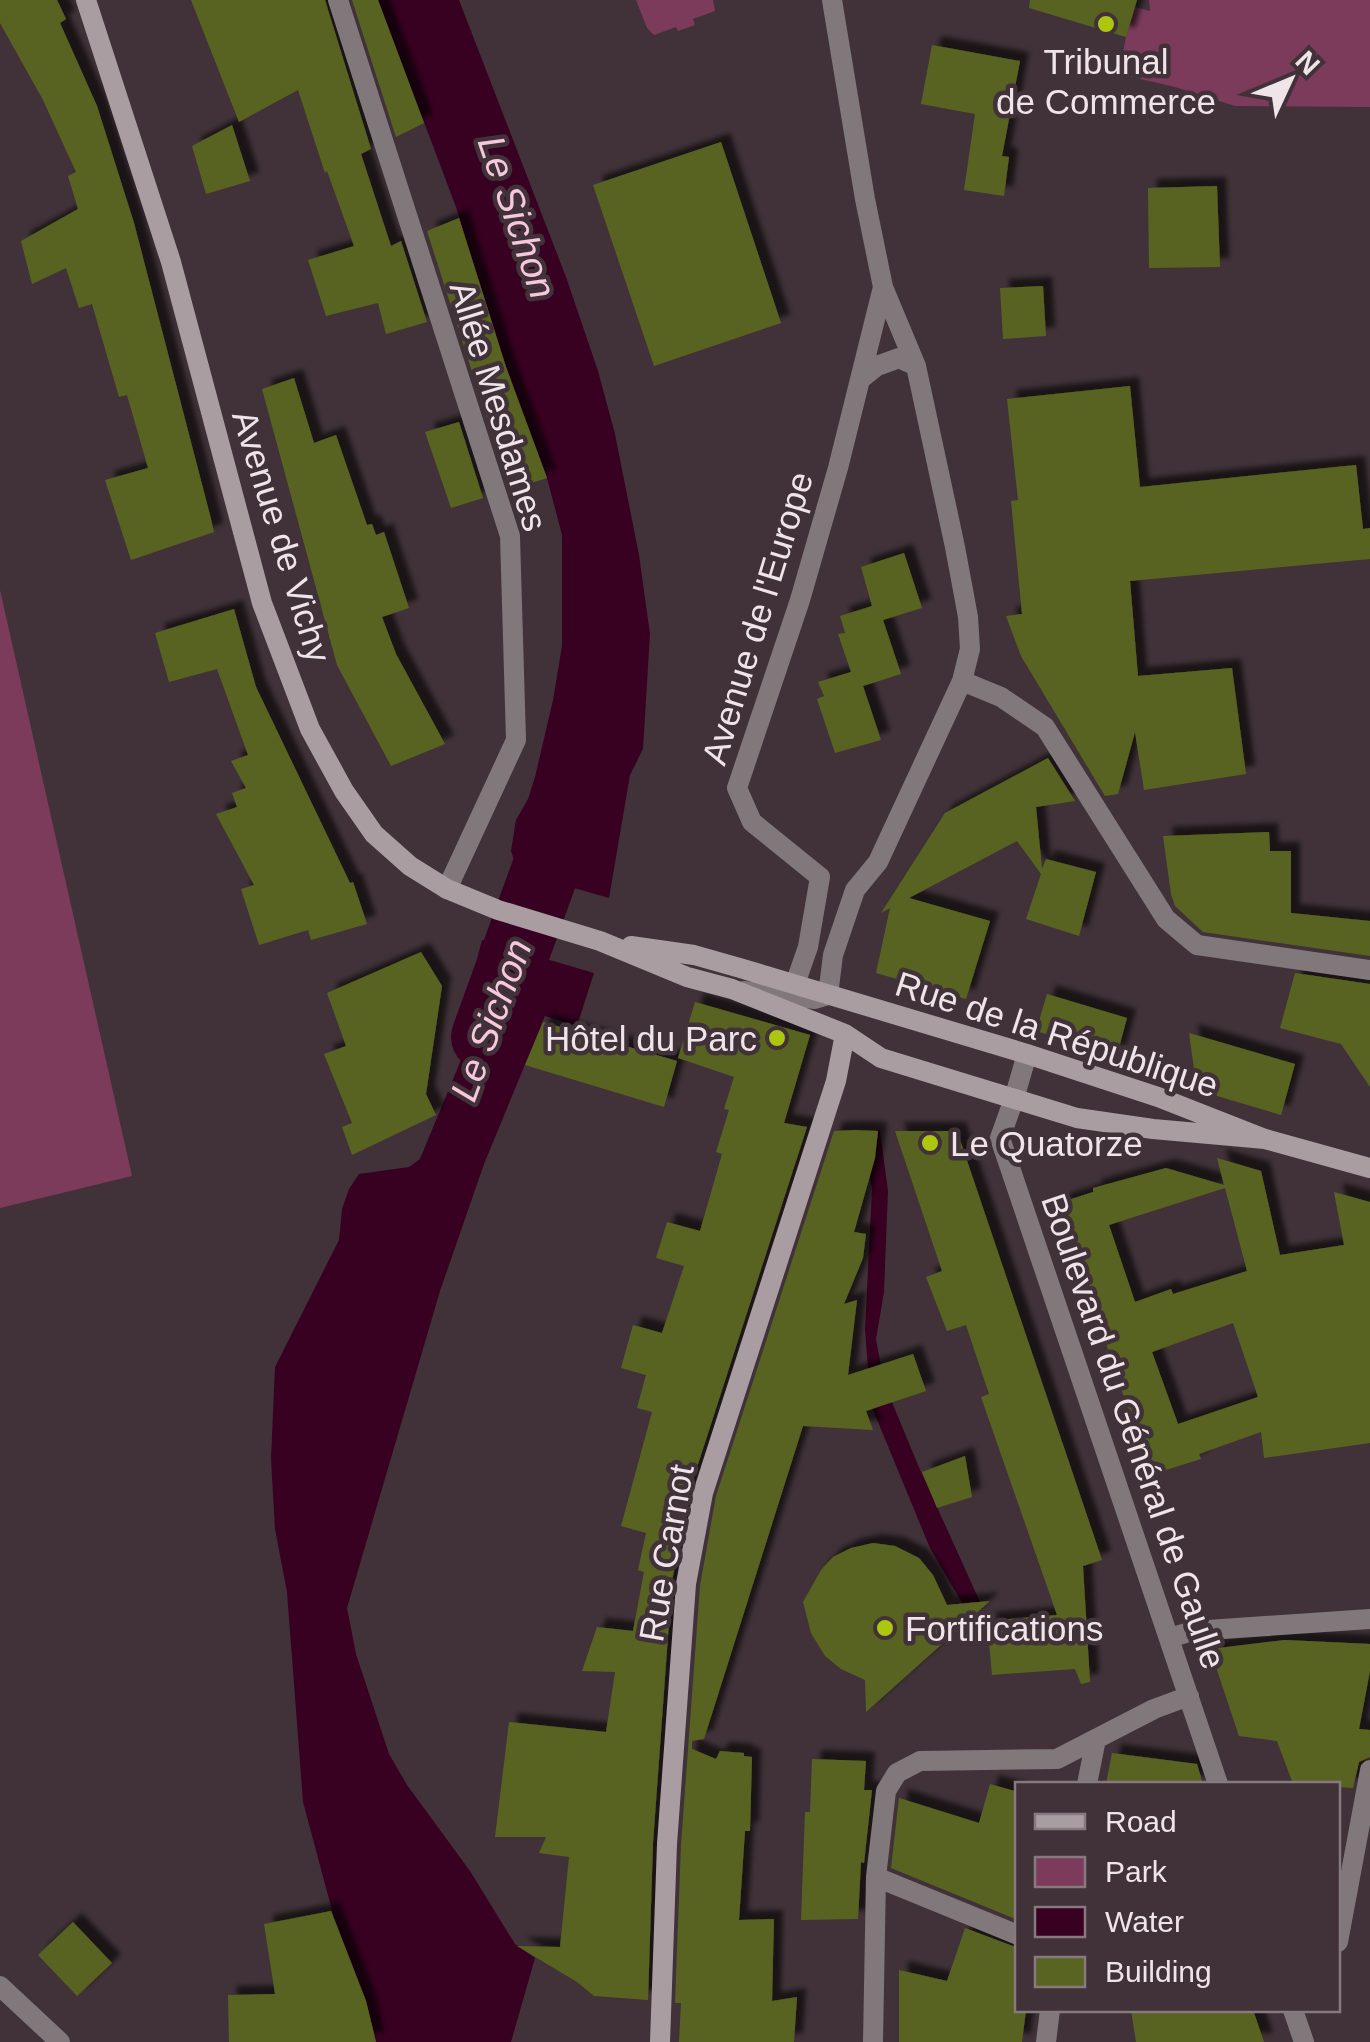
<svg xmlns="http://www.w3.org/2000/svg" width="1370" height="2042" font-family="Helvetica,sans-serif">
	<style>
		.green { fill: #7d3b5c }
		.water { fill: #380021 }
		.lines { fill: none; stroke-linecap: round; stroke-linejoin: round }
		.river { stroke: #380021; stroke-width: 68 }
		.building { fill: #586420; fill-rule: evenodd; filter: url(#shadow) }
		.minor { stroke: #80787b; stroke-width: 20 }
		.tertiary { stroke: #80787b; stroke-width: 20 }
		.secondary { stroke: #a99da2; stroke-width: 20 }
		.poi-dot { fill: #adc60f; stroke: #403238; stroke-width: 4 }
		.labels { text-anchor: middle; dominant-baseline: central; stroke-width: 9; stroke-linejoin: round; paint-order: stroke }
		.poi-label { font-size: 35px; fill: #efe5e9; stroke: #403238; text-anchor: start }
		.street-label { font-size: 35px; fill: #efe5e9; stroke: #403238 }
		.water-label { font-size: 38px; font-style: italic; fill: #f7c8dd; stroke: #403238 }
	</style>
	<defs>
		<filter id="shadow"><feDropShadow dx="9" dy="-9" stdDeviation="2.5" flood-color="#0009"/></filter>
	</defs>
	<rect width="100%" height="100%" fill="#403238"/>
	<path class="green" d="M636,0H713L715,11L693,19L695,25L678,31L676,27L654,35L647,28Z
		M1149,0H1370V107L1235,106L1175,87L1119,74L1126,37L1135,7L1150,11Z
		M0,590L132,1176L0,1208Z"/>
	<path class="water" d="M378,0H459L566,277L598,371L615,434L639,555L650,634L643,749L630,775L609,898L525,874L518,871L511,851L516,820L528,799L535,777L553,700L562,646V535L547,478L506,367L456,207Z
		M482,940L594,973L577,1026L545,1016L484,1164L440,1291L347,1608L356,1654L389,1754L407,1785L470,1871L515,1944L535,1958L511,2042H376L366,2001L333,1914L303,1802L287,1592L275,1529L271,1459L275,1367L339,1240L342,1209L349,1189L359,1174L409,1167L420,1159L494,980L474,971Z
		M862,1130L880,1131L888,1191L884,1292L876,1339L884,1383L918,1465L980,1602L962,1603L930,1548L871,1405L865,1330L872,1189Z"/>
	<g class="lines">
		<path class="river" d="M485,1037L573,794"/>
	</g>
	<path class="building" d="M0,0H57L66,19L60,23L97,106L134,223L211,519L214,532L131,560L105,480L148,468L127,395L119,397L92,304L79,308L66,268L32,284L21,241L78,209L68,176L76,172L43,100L0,23Z
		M191,0H325L371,149L361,154L391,246L401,241L427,322L386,334L378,303L326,316L308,260L354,246L327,171L325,173L298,90L239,122Z
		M352,0H378L424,123L396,137Z
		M1030,0H1137L1126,37L1029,8Z
		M932,45L1020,61L1002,156L1009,157L1004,196L964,190L975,114L921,104Z
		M232,125L250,181L206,194L192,146Z
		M721,142L781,323L654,366L593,185Z
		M1217,186L1220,267L1149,268L1148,188Z
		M459,218L506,367L547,478L510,490L427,231Z
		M1043,286L1046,336L1003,339L1000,288Z
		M294,378L314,443L336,435L367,525L372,524L376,535L384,532L409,608L382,617L396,654L445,744L391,766L337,665L262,389Z
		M1130,386L1140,487L1356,465L1363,529L1370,528V559L1130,581L1138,676L1232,668L1246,774L1144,790L1135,732L1118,794L1105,796L1021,656L1006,616L1022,614L1011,501L1018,500L1007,399Z
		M459,422L483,498L451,508L425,432Z
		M904,553L922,608L883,620L901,674L863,686L881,740L835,753L817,699L824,696L818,682L851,672L838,634L845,633L840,616L872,606L861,567Z
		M234,609L256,687L350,883L353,882L367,924L311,940L308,930L259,945L241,889L254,885L216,814L237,807L232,793L246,788L231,761L248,755L217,669L169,682L155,633Z
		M1048,758L1075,801L1036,807L1042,869L1046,859L1096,872L1079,936L1026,919L1041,874L1017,841L909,898L990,921L966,999L876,973L890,908L881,913L945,813Z
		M1269,832L1270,851H1291V913L1370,921V956L1203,932L1175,906L1171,894L1163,836Z
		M421,952L442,986L426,1094L436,1115L352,1155L342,1127L352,1123L324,1054L346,1046L327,993Z
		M1295,973L1370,984V1087L1341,1044L1280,1028Z
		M1047,994L1127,1018L1117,1055L1036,1031Z
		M695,1002L810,1035L784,1123L807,1127L690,1489L672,1581L653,1843L648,2000L594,1996L577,1982L517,1946L560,1947L569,1857L539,1853L546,1837H495L509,1722L606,1732L615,1672L582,1671L597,1627L633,1631L644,1572L638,1570L646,1533L621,1526L652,1412L637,1408L646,1375L621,1368L633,1325L662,1333L684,1266L656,1258L667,1222L700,1231L722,1154L716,1152L729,1110L724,1109L734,1077L678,1058Z
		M543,1022L677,1061L664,1107L525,1065Z
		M1189,1033L1295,1064L1281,1115L1197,1090Z
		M855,1130L878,1131L875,1158L854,1232L866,1234L863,1258L844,1304L857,1300L848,1375L913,1354L926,1391L866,1411L873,1430L803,1426L704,1739L692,1741V1749L716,1759L720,1751L744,1753V1756L752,1757L750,1831H745L739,1920L774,1919L772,2001L797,1997L794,2042H679L681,2003H675L681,1845L700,1586L716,1496L834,1131Z
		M895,1131H957L1102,1560L1083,1566L1090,1682L1081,1684L1075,1669L992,1675L987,1621L1057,1615L981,1397L989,1394L966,1325L947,1331L926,1277L942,1271Z
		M1217,1158L1261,1171L1280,1255L1344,1245L1334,1192L1370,1202V1443L1264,1458L1261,1432L1199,1454L1201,1459L1150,1475L1059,1203L1093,1192V1188L1166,1168L1224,1185ZM1225,1188L1247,1271L1173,1294L1171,1289L1135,1302L1109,1225ZM1233,1323L1258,1397L1178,1424L1152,1352Z
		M965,1456L972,1497L937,1508L922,1472Z
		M873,1543L895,1546L919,1558L933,1575L947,1605L990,1601L866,1712L865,1680L841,1669L825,1656L811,1633L803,1602L821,1570L833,1557L851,1548Z
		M1285,1640L1370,1644V1671L1359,1729L1370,1730V1757L1359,1762L1353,1788L1338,1787V1784H1293L1277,1741L1239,1736L1210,1649Z
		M1112,1753L1197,1764L1203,1784H1106Z
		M812,1759L866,1761L864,1790H872L864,1863L861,1862L858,1919L801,1920L805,1812H810Z
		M990,1784L1018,1792V1920L891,1868L899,1798L979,1823Z
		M331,1911L366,2001L376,2042H229L228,1995L275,1994L264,1924Z
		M73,1922L112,1963L77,1996L38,1955Z
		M965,1928L1018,1948V2010H1026L1022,2042H899V1970L947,1981Z
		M1131,2010H1253L1264,2042H1136Z"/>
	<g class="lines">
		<path class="minor" d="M338,0L510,536L516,740L447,889
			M862,378L877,366L899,358L916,366
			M962,681L1001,697L1045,727L1166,919L1197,945L1370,970
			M795,984L808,947L820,877L752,822L737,788L800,600L838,468L883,287
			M744,991L815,999L828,995L833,955L855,890L878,862L962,681L970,649L968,617L955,547L916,366L883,287L865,199L832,0
			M1014,1099L1000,1138L1218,1784
			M1169,1638L1193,1631L1370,1619
			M1087,1784L1096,1739
			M876,1877L1018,1935
			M1338,1942L1370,1770
			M0,1986L60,2042
			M1293,2010L1304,2042
			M873,2042L876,1877L886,1791L897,1773L920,1761L1057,1759L1154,1709L1189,1696
			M1046,2042L1050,2010"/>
		<path class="tertiary" d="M1014,1099L1027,1054"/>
		<path class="secondary" d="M86,0L171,262L262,603L310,729L344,791L374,834L410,866L447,889L498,910L600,941L687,977L732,989L845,1034L881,1058L1077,1118L1153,1129L1265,1139
			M631,946L694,955L740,968L1027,1054L1158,1097L1265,1139L1370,1168
			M660,2042L667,1844L686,1584L703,1493L836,1081L845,1034"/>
	</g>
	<g class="poi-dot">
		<circle cx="1106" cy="24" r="10"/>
		<circle cx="777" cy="1038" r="10"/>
		<circle cx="930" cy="1143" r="10"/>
		<circle cx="885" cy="1628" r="10"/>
	</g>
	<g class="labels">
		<g class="poi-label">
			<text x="1106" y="61" text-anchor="middle">Tribunal<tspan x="1106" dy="40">de Commerce</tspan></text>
			<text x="757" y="1038" text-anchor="end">Hôtel du Parc</text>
			<text x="950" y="1143">Le Quatorze</text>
			<text x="905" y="1628">Fortifications</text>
		</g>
		<g class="street-label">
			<text transform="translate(499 406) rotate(73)">Allée Mesdames</text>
			<text transform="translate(282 536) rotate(73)">Avenue de Vichy</text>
			<text transform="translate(757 618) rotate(-73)">Avenue de l'Europe</text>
			<text transform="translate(1057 1034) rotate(18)">Rue de la République</text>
			<text transform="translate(1134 1431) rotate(71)">Boulevard du Général de Gaulle</text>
			<text transform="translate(666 1553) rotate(-80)">Rue Carnot</text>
		</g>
		<g class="water-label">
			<text transform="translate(517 217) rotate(71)">Le Sichon</text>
			<text transform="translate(491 1020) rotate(-70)">Le Sichon</text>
		</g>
	</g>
	<rect x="1015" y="1782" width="325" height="230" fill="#403238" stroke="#867a7f" stroke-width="2.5"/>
	<rect x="1035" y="1814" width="50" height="15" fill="#a99da2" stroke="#867a7f" stroke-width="2.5"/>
	<text x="1105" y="1832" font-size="30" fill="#efe5e9">Road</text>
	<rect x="1035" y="1857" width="50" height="30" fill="#7d3b5c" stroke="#867a7f" stroke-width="2.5"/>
	<text x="1105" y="1882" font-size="30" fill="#efe5e9">Park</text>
	<rect x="1035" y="1907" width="50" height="30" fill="#380021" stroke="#867a7f" stroke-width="2.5"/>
	<text x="1105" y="1932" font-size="30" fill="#efe5e9">Water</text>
	<rect x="1035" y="1957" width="50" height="30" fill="#586420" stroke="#867a7f" stroke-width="2.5"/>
	<text x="1105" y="1982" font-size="30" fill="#efe5e9">Building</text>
	<g transform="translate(1290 80) rotate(46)" stroke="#403238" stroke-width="8" paint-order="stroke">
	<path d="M0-8L18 38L0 25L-18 38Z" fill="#efe5e9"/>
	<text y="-15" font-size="28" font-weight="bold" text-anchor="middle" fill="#efe5e9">N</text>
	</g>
</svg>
